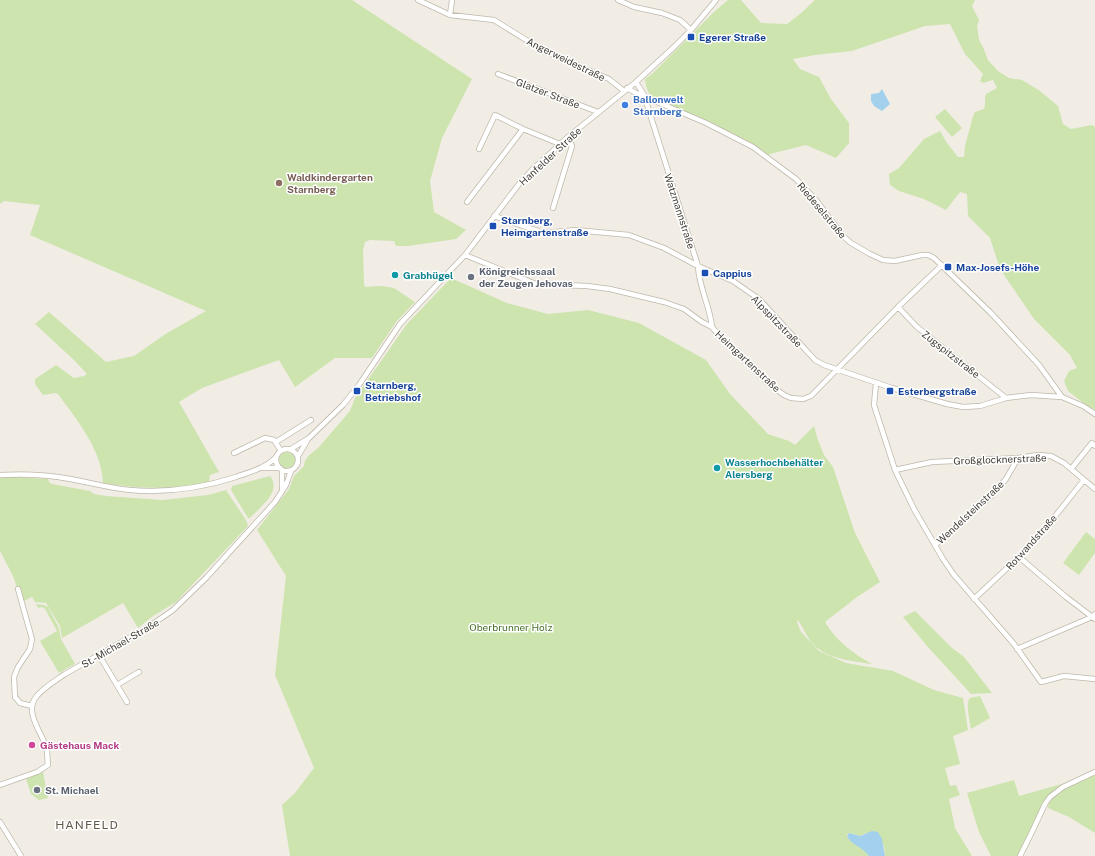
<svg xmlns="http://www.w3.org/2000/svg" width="1095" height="856" font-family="'Public Sans',sans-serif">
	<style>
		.green { fill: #cde4af }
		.water { fill: #a3d0ec }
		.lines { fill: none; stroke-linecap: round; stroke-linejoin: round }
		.minor-casing { stroke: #bfb8ab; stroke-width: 6 }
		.minor { stroke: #fff; stroke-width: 4.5 }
		.transit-dot { fill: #1a4fb4; stroke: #fff; stroke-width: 1.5 }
		.shop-dot { fill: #3f7fe0; stroke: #fff; stroke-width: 1.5 }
		.education-dot { fill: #8d6e63; stroke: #fff; stroke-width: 1.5 }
		.culture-dot { fill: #0f9aa8; stroke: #fff; stroke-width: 1.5 }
		.worship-dot { fill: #6b7280; stroke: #fff; stroke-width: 1.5 }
		.hotel-dot { fill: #d1479c; stroke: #fff; stroke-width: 1.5 }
		.labels { text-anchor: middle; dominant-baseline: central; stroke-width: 3; stroke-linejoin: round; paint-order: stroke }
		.transit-label { font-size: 10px; font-weight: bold; fill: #164399; stroke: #fff; text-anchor: start }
		.street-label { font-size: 10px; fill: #433d35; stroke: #fff }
		.shop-label { font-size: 10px; font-weight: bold; fill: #366cbe; stroke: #fff; text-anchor: start }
		.education-label { font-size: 10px; font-weight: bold; fill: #785e54; stroke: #fff; text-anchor: start }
		.worship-label { font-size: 10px; font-weight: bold; fill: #5b616d; stroke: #fff; text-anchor: start }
		.culture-label { font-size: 10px; font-weight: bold; fill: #0d838f; stroke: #fff; text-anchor: start }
		.park-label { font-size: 10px; fill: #48722b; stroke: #fff }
		.hotel-label { font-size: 10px; font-weight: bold; fill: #b23c85; stroke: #fff; text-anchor: start }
		.quarter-label { font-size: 12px; letter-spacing: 1px; fill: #655b4d; stroke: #fff }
	</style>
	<rect width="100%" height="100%" fill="#f1ede5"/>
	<path class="green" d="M0,0H352L472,79L442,138L430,181L434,212L466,230L456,239L408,246H396L394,241L370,240L365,242L363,251L364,283L365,287L382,286L394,288L415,302L396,322L372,358H335L295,387L279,360L202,388L179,402L219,472L210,475L209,482C174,490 139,489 103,483C102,450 77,420 58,394L56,393L43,395L35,384V379L56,365L74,378L84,376L87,374L75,361L35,324L49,312L106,362L134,356L167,333L206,311L30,235L40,205L4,201L0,204Z
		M728,0H741L761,23L787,24L800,14L815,0H975L972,6L979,20L977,26L979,40L983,47L988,60L998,71L1009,78L1022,80L1040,91L1058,106L1063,124L1071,129L1092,125L1095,127V410L1086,405L1068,391L1064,381L1069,371L1077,368L1070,355L1034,319L1000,269L990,238L968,216L967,194L960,192L946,210L924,199L899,191L890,185L889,174L899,168L924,139L940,131L947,143L958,157H964L965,146L973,116L975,112L984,109C986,103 984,99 986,94L997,88L993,80L983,83L980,81L983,74L965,54L950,24L925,26L852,51L815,55L793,59L800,69L819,77L831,99L849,123V143L836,158L806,145L770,154L767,157L706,123L651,99L646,86L645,79L653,73L715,11Z
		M945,109L962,128L952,137L935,117Z
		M451,278L507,303L548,314L588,310L639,323L706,360L730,394L768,434L789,441L795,445L814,426L818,440L824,455L833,467L855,533L880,582L857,597L825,622C836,641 854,654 872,664C852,661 825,659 811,642C806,635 803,627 798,620L797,622L801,632L819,651L846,663L893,671L934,690L963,698L968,730L953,736L960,764L945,768L950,786L956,785L960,795L949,799L955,828L972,856H885L884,846L866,833L860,836L850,833L847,834C848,842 853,842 859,846C863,848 866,852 869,856H290L282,805L295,793L314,768L275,675L286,576L257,530L289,489L294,476L304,466L305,460L308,458L307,457L319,447L350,411L355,398L407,324Z
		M279 460a8 8 0 1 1 16 0a8 8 0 1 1-16 0Z
		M270,476C282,492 261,506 250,518H248L231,490L232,486Z
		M14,477L48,479L49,482L52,484L90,491L94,494L106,496L163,500L208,495L226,490L246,520L248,526L176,602L153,616L138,628L123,603L62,638L60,626L46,603L35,602L32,597L22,602L13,576L0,551V478Z
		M1086,532L1095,539V553L1079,575L1063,563Z
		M36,604L44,605L48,607L59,628L61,639L75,664L59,673L40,641L57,631L45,609L42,607L38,608Z
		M915,611L952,648L963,656L968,662L992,693L971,694L927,646L903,617Z
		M980,696L990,718L971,729C970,723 965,702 970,698C972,697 977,697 980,696Z
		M43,772L48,798L39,800L31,794L26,779Z
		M1095,774V833L1069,817L1048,808L1049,800L1057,792Z
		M1014,780L1019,796L1072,781L1059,788L1050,795L1018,856H991L979,832L967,793Z"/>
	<path class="water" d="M882,89L890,104L882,111L874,106L871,101V94L879,93Z
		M872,831L878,832L882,839L885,856H869C862,846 851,845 847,836L849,833L860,836Z"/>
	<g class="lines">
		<defs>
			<path id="minor" d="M418,0L450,15L494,20L544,51L609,79L624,91
				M618,0L634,7L662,13L680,20L691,30
				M450,15L452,0
				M498,74L598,112
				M636,82L644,95L698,266C699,288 710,306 712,327
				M627,88L634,92L706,123L753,147L796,179L816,200L844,237L851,243L870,254L883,260L895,261L922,255H928L934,258L991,313L1039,365L1062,397L1083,406L1095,414
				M479,149L495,115L523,129
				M467,202L523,129L560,144
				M553,208L572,146L568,137
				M494,216L544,233L576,230L629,235L664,248L698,266L733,281L759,299L815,360L824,365L892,388L947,404L963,407L980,406L1006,398L1031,395L1062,397
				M465,255L536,284L587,286L610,289L664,302L684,309L702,322L712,327L723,340L768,383L784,395L791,398L803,399L811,396L898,307L942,265
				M898,307L917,327L1006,398
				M876,383L874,405L895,470L914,509L943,559L954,575L1014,644L1041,682L1064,676L1095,679
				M276,442L311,420
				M276 460a11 11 0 1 1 22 0a11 11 0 1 1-22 0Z
				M291,449L309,438L343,405L359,385L400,324L465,255L519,184L531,171L568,137L636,82L674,47L691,30L716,0
				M234,453L265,438L274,440L281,451
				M298,456L307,441
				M263,468H280
				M1071,469L1092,443L1095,446
				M895,470L932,462L1018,458L1038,455L1051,456L1064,463L1095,489
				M0,475C19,474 39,474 58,477C82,480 106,488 130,490C166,493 202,488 236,477C250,472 266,468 276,457
				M282,489V470
				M935,545L991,496L1006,479L1018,458
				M1019,557L1066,597L1095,619
				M18,589L32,639L30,649L18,667L14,677L15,697L20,703L32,706
				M974,599L1019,557L1052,520L1084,480
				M1017,649L1092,617L1095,614
				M99,655L127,702
				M117,685L139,672
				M0,785L37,772L48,765C47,759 48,753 46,747C42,733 24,712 36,697C43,688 55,681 65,674L150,626L173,610L206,578L275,502L286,485L291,471
				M0,822L21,856
				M1020,856L1032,832L1045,804L1050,797L1063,787L1095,772"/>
		</defs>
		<use href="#minor" class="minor-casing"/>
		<use href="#minor" class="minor"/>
	</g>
	<g class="transit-dot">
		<rect x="687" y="33" width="8" height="8" rx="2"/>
		<rect x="489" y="222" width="8" height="8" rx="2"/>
		<rect x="944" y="263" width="8" height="8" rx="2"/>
		<rect x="701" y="269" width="8" height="8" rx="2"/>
		<rect x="353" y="387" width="8" height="8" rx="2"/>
		<rect x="886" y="387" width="8" height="8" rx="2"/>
	</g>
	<circle class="shop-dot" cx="625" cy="105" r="4"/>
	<circle class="education-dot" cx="279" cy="183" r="4"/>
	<g class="culture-dot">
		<circle cx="395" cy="275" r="4"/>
		<circle cx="717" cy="468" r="4"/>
	</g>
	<g class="worship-dot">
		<circle cx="471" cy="277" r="4"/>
		<circle cx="37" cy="790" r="4"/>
	</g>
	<circle class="hotel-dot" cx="32" cy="745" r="4"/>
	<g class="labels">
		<g class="transit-label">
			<text x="699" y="37">Egerer Straße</text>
			<text x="501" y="220">Starnberg,<tspan x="501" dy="12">Heimgartenstraße</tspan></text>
			<text x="956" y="267">Max-Josefs-Höhe</text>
			<text x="713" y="273">Cappius</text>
			<text x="365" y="385">Starnberg,<tspan x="365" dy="12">Betriebshof</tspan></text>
			<text x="898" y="391">Esterbergstraße</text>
		</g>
		<g class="street-label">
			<text transform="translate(566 59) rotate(26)">Angerweidestraße</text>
			<text transform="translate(548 93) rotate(21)">Glatzer Straße</text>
			<text transform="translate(550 156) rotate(-43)">Hanfelder Straße</text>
			<text transform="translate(822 210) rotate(50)">Riedeselstraße</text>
			<text transform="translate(680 211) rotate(72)">Watzmannstraße</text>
			<text transform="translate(777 321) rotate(46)">Alpspitzstraße</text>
			<text transform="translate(951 354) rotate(38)">Zugspitzstraße</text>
			<text transform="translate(748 361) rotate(43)">Heimgartenstraße</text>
			<text transform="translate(1000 459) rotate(-2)">Großglocknerstraße</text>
			<text transform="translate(970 512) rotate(-43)">Wendelsteinstraße</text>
			<text transform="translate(1031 542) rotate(-48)">Rotwandstraße</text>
			<text transform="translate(120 643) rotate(-30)">St.-Michael-Straße</text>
		</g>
		<g class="shop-label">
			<text x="633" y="99">Ballonwelt<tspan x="633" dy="12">Starnberg</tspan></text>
		</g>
		<g class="education-label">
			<text x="287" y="177">Waldkindergarten<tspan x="287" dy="12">Starnberg</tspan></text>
		</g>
		<g class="worship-label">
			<text x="479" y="271">Königreichssaal<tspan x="479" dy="12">der Zeugen Jehovas</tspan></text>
			<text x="45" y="790">St. Michael</text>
		</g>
		<g class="culture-label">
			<text x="403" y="275">Grabhügel</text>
			<text x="725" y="462">Wasserhochbehälter<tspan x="725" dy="12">Alersberg</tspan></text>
		</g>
		<g class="park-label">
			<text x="511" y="627">Oberbrunner Holz</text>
		</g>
		<g class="hotel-label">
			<text x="40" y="745">Gästehaus Mack</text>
		</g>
		<g class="quarter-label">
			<text x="87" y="825">HANFELD</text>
		</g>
	</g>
</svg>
